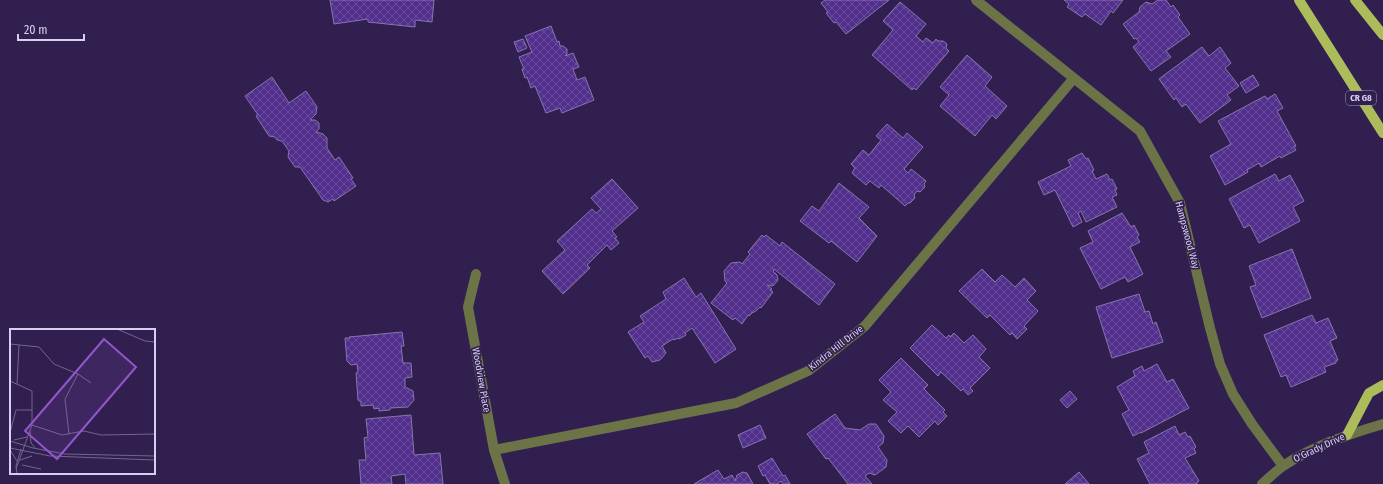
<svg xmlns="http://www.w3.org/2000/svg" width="1383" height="484" font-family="'Fira Sans Condensed',sans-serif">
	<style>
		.building { fill: url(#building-cross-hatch); stroke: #8676ae }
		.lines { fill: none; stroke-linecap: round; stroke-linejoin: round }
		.minor { stroke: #6c7447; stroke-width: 10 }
		.major { stroke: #adbc5b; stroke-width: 10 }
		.labels { text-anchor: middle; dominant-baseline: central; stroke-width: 3.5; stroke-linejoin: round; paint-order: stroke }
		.shield { fill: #301f4f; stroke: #a49abe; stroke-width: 1 }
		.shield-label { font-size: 9px; font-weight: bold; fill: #d6cfee }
		.street-label { font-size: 10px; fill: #d6cfee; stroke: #301f4f }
		.inset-road { fill: none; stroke: #72658f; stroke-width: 1 }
		.view { fill: #9255cb; fill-opacity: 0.15; stroke: #9255cb; stroke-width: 2 }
		.inset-edge { fill: none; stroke: #d6cfee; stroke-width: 2 }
	</style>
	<defs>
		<pattern id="building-cross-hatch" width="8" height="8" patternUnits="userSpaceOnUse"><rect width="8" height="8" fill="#522f8c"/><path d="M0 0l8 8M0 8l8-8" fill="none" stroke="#6a4c9c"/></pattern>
	</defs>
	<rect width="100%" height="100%" fill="#301f4f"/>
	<path class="building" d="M330,0H434L432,22L415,20V27L368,22V19L334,24Z
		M825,0H889L846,34L836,22L834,23L826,13L828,12L821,3Z
		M1064,0H1123L1113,13L1111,11L1101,25L1085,14L1082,17L1067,7L1069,4Z
		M1158,0H1166L1171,7L1173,5L1180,15L1178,17L1190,34L1166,51L1171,57L1151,71L1133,47L1139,42L1136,38L1134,39L1123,24L1139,12L1140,7L1146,2L1152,4Z
		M900,2L926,24L916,36L923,42L926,38L933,43L936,39L938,41H943L947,44L946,48L949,51L916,90L914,88L912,90L872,55L893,30L883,21Z
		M551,26L557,42L559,41L560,46H563L567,49V54L565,56L573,53L579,67L573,69L577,80L585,77L594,100L562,113L560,108L546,113L535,86L531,88L527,77L525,78L522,69H524L519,57L532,52L525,36Z
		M523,39L527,48L518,52L514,42Z
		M1202,47L1209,56L1220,47L1231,63L1225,68L1239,86L1227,95L1231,100L1200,123L1186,104L1182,107L1176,98L1174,100L1159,79Z
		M967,55L992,77L985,86L1007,106L996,119L992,115L975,136L940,106L949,95L940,87Z
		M1253,75L1259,85L1246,93L1240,83Z
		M272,77L289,103L306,91L317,107L316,114L310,120H315L319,123V129L316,132L323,134L327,138V148L335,160L339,157L353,178L351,179L356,186L334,201L333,199L328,202L323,200L300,167H295L288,157L289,151L282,141L277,140L275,137L269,136L256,116L258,115L245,96Z
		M1275,94L1283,108L1277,111L1296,146L1294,147L1296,150L1281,158L1280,156L1261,167L1259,163L1247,170L1248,172L1225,185L1210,156L1231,144L1218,121L1265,96L1267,99Z
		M887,124L903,138L907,133L923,147L904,169L908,173L911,169L926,181L924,184L925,187L920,192L917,191L914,195L915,198L910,203H908L905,206L881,185L879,188L870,181L866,185L852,173L855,168L851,164L863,150L869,155L881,140L876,136Z
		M1082,153L1086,159L1088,158L1094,170L1092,171L1096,179L1107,174L1110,180L1112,179L1117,189L1115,190L1117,195L1112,197L1117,207L1086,222L1081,211L1078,213L1082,222L1073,227L1055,190L1044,195L1038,182L1071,166L1068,160Z
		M1275,174L1279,181L1290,175L1304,201L1293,207L1300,221L1259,243L1250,225L1244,228L1229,199Z
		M612,179L638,208L612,231L617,237L615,238L619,243L611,250L607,245L587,265L590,268L563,294L542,271L565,250L557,241L592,209L596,213L601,209L591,198Z
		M839,183L869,207L859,218L877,236L857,262L831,241L829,243L800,221L812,206L819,211Z
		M1122,213L1131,227L1134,225L1139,235L1137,237L1140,242L1130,247L1143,274L1128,282L1125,277L1101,289L1080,248L1093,242L1088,231Z
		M762,235L764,237L766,235L780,246L782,242L835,284L819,305L774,269L773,271L777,275L778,280L773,286L767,285L772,289L770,290L773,292L761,308L760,307L756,311L752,313L749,316L748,315L742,324L735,318L733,320L711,303L727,283L725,281L724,271L731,263L740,262L742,264L750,254L748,252Z
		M1292,249L1311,298L1262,318L1250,287L1256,285L1249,266Z
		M982,269L995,282L1002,275L1015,287L1024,278L1036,291L1027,300L1038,311L1024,326L1027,329L1017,339L1012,333L1010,335L990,315L987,318L959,291Z
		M684,278L696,297L701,293L736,349L715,363L692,328L685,333L686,335L679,339L678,338L674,340L673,339L662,346L666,353L660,360L652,362L648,356L645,358L628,332L644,322L640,316L666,299L663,292Z
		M1139,294L1145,312L1149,311L1153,324L1156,322L1163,342L1112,358L1096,307Z
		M1312,315L1316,323L1328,318L1337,338L1330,341L1338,360L1336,361V363L1324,367L1326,372L1291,387L1286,375L1281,377L1264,335Z
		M932,325L946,338L949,335L950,337L954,333L964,343L973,335L986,349L979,357L990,368L970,388L973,391L968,395L963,389L961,391L941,372L938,376L910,348Z
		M402,332L404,346H401L403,363H411L412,377L405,378V387L413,391L414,400L408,407L390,408V410L379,411V408L374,409L373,405L361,406V402L358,400L356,373L358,372L357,364L351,365L347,361L345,338H350L349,337Z
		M901,358L928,385L924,389L945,410L943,412L947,416L938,425L935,421L919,437L908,426L901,433L888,421L897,412L883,400L891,392L879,380Z
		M1157,364L1167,382L1173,379L1189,408L1141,433V432L1133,436L1122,414L1129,410L1117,387L1135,376L1133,371L1142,366L1144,371Z
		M1070,391L1077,399L1067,408L1060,400Z
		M835,414L845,428L860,430L869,424H876L884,436L883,443L878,447L887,460L886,467L875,475L869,473L865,476L872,484H848L828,458L826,459L807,434Z
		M411,415L414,455L440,453L443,484H406L405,474L391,476L392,484H361L359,460H366L364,438L368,437L366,419Z
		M760,425L766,438L743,448L738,435Z
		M1175,426L1179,435L1185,432L1188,437L1190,436L1196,447L1194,449L1196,453L1185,458L1199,481L1197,482V484H1150L1137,459L1149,453L1144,442Z
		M772,458L783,476L785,475L790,484H783L781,481L777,484H770L765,475L763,476L758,466Z
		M718,470L724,479L732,475L735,481L737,475L743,472L747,473L753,484H694Z
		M1079,472L1089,484H1065Z"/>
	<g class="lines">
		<path class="minor" d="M976,0L1140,131L1180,203L1210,328L1220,364L1233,394L1252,424L1283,466
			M476,274L468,307L494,450L505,484
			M494,450L736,403L808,371L865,326L1074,78
			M1262,484C1269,478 1276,471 1283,466C1313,446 1349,434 1383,424"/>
		<path class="major" d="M1299,0L1383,133
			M1355,0L1383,35
			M1347,435L1369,393L1383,385"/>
	</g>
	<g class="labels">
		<rect class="shield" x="1346" y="91" width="30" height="14" rx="3"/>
		<g class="shield-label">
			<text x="1361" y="98">CR G8</text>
		</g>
		<g class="street-label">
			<text transform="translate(1187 235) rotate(75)">Hampswood Way</text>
			<text transform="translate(836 348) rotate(-38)">Kindra Hill Drive</text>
			<text transform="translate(481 380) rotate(80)">Woodview Place</text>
			<text transform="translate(1319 448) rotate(-25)">O'Grady Drive</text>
		</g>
	</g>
	<g transform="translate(10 329)">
		<rect width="145" height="145" fill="#301f4f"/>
		<path class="inset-road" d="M107,0L135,12L145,13M0,15L29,18L44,35L68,45L81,54M0,52L22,62V96L6,140M7,55L9,16M22,96L52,106L74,102L91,106L145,105M20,102L21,114L26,120M0,104L6,81H22M59,105L55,70L68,45M4,111L17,108M0,112L23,119L55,125L145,127M0,119L40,127L145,131M0,121L7,132M10,131L22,127M12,136L31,140M7,145L6,137L11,120"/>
		<path class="view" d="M94,10L126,38L47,130L15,102Z"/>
		<rect width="145" height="145" class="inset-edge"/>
	</g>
	<path d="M18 34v6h66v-6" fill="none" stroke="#d6cfee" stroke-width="2"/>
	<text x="24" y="34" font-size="12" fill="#d6cfee" stroke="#301f4f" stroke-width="3" paint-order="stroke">20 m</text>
</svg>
